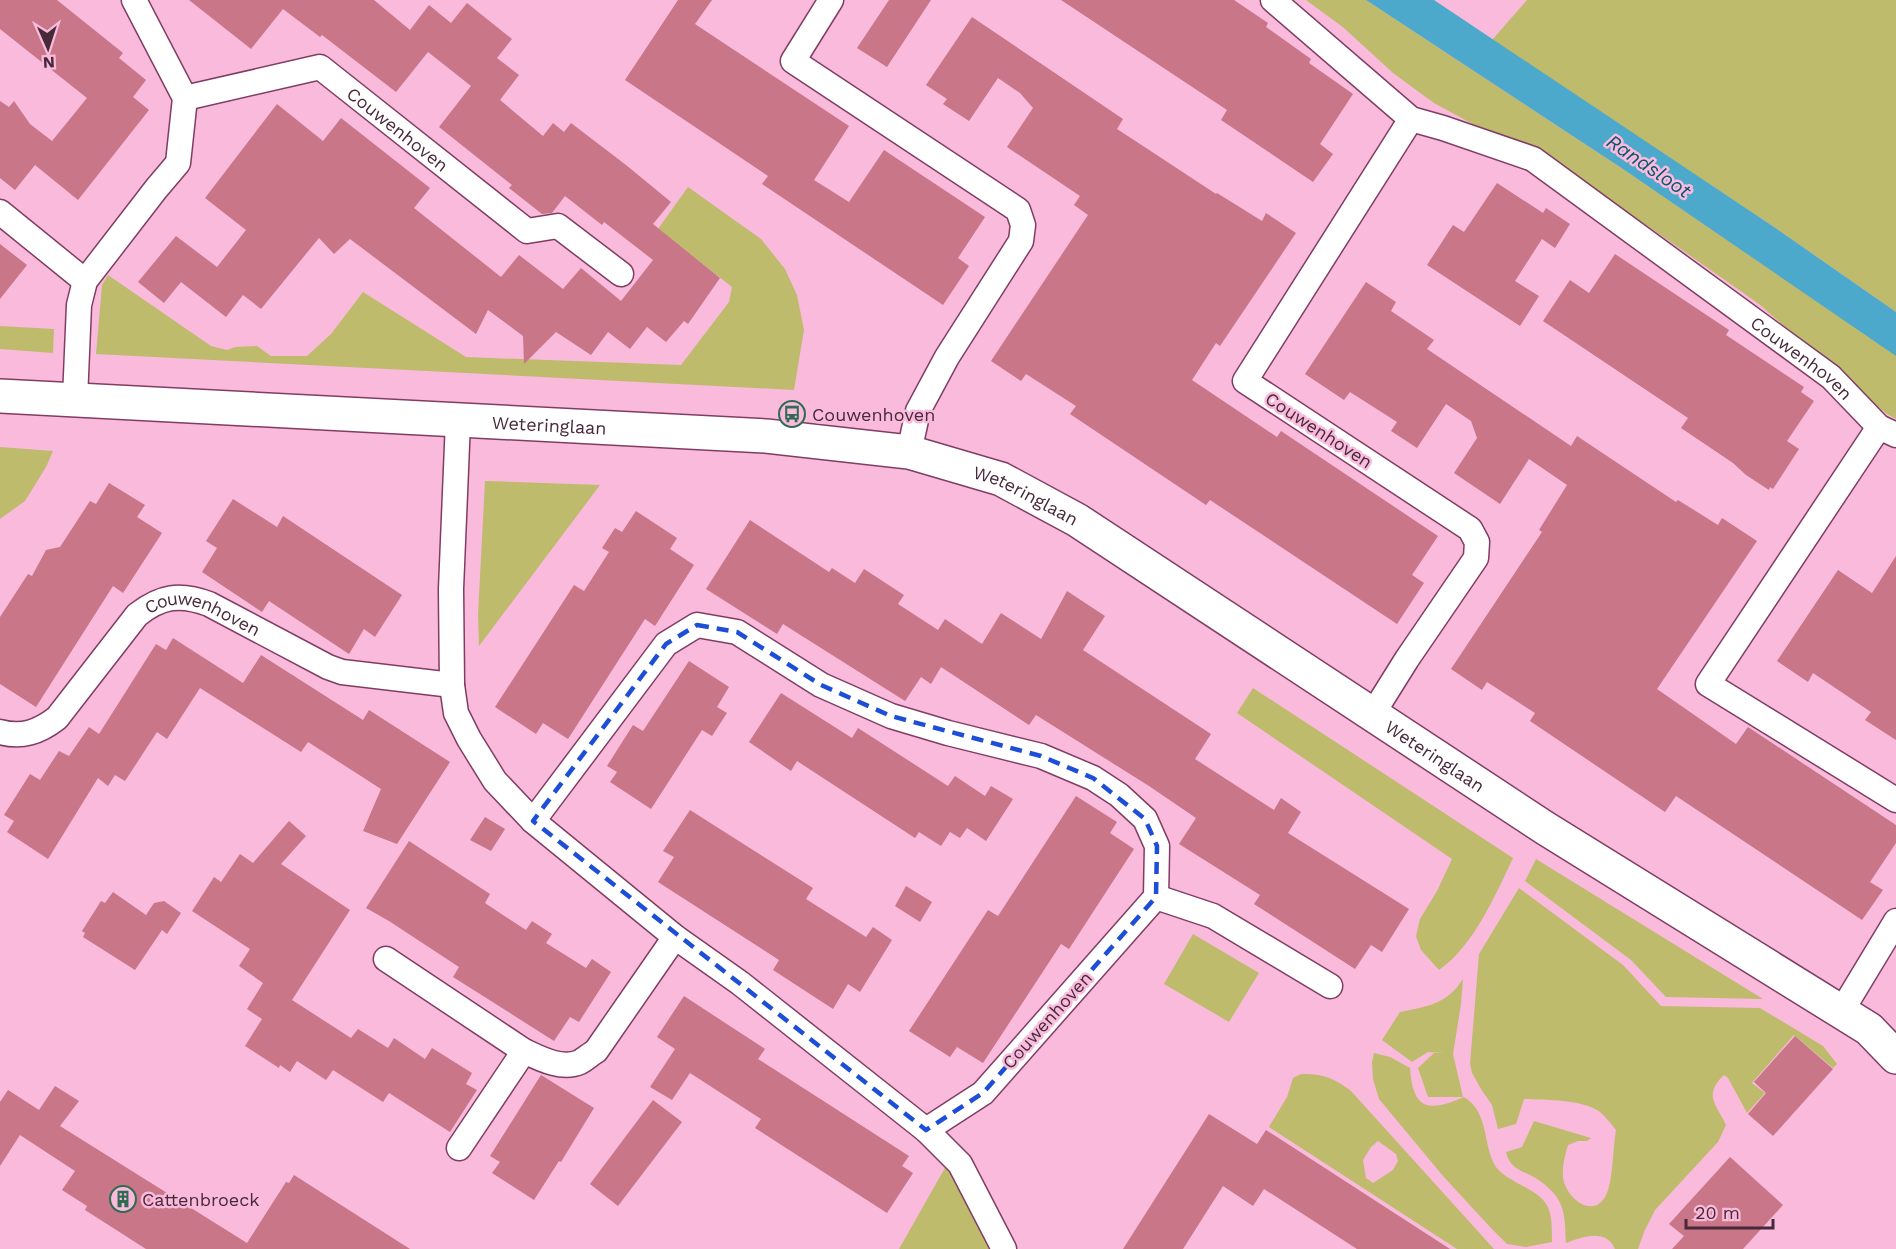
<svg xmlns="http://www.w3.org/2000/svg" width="1896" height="1249" font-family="'Work Sans',sans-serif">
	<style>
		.green { fill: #bfbb6d; fill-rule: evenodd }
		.water { fill: #4ca9cc }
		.building { fill: #c87688 }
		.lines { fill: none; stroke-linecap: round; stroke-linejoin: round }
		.street-casing { stroke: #803d64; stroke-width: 27 }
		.secondary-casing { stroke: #803d64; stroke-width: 36 }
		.street { stroke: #fff; stroke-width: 24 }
		.secondary { stroke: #fff; stroke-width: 33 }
		.marked { fill: none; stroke: #1d4ed8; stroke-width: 4.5; stroke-dasharray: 12 8; stroke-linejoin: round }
		.labels { text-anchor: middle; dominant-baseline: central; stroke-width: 5; stroke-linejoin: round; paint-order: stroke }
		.street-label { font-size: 18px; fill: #48293a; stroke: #f9badc }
		.poi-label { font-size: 18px; fill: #48293a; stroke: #f9badc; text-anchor: start }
		.water-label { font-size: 20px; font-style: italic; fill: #085770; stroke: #f9badc }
	</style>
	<rect width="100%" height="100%" fill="#f9badc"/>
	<path class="green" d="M1306,0H1366L1623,169L1896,355V419L1887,414L1844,379L1759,304L1655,231L1535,152L1480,128L1434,103L1393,73L1344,28Z
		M1527,0H1896V312L1774,227L1492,40Z
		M688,187L761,239L785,269L797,295L804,330L794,390L96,354L102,285L108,275L211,346L227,350L235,347L257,346L271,356H307L331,334L363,292L466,357L681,365L729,302L732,287L658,229Z
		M0,326L54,329L53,353L0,349Z
		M0,447L53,451L46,467L25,501L0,519Z
		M485,481L600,485L479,646L478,615Z
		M1253,688L1513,858C1496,894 1473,947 1439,970L1421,950L1416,936L1420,919L1437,891L1452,859L1237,713Z
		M1536,859L1763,999L1666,997L1631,960L1525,881Z
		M1519,888L1623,965L1661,1006L1760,1008L1823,1046L1837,1064L1833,1068L1794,1035L1752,1083L1765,1093L1747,1113L1728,1078L1724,1075C1703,1095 1716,1104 1726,1125L1718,1142L1655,1210L1644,1232L1638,1249H1615C1606,1228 1582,1237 1566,1243C1565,1230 1566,1213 1559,1201C1555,1193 1547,1186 1540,1181C1526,1171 1510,1171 1506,1152L1522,1147L1534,1121L1591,1138L1587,1141H1578L1568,1145C1565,1155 1562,1166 1563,1177C1566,1201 1598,1222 1608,1190C1613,1176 1613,1147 1616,1130C1611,1124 1606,1117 1600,1112C1582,1099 1546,1100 1524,1099L1516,1124L1498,1129L1492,1105L1481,1089L1472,1073L1470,1064L1479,954Z
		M1193,934L1259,973L1229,1022L1164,984Z
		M1463,979L1461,1004L1453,1054L1463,1097H1428L1418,1068L1434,1053H1444L1428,1052L1412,1062L1382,1040L1400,1012C1428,1006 1446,1005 1463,979Z
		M1374,1053L1390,1057L1410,1068C1413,1111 1429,1112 1464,1097C1490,1113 1482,1145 1496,1167C1502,1175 1511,1179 1519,1184C1551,1200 1552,1208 1552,1242L1526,1247L1507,1244L1490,1227L1443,1176L1379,1099L1373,1079L1372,1062Z
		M1301,1074C1321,1073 1335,1078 1351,1091L1494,1249H1457L1269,1127L1287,1097L1293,1078ZM1378,1141L1396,1154L1398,1161L1393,1170L1373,1183L1366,1178L1363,1160L1371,1147Z
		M946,1166L955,1178L991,1249H899Z"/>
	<path class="water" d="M1366,0H1434L1774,227L1896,312V356L1623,169Z"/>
	<path class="building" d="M0,0H57L123,53L119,58L146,80L133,97L149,110L78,200L35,165L15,190L0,178V101L9,107L14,101L30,124L52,141L87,98L0,29Z
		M189,0H374L410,30L429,5L451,23L467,3L512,39L497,58L519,75L500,100L543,136L553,123L564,132L571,123L626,165L671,202L653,224L720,278L688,324L684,321L666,342L647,327L630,349L608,332L591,355L556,332L524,364L523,336L488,310L476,334L350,239L334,254L319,238L261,309L243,295L226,317L181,282L164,303L138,282L176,236L217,267L246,230L205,198L277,104L323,141L341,118L430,188L414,208L501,277L519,255L563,289L581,268L621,301L653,260L604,222L602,225L565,196L552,213L542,214L509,188L512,185L439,127L471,86L428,52L396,92L322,35L320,37L283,9L251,49Z
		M678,0H712L695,24L849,126L814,180L849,202L884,150L985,217L958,258L969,266L943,305L762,184L768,176L625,80Z
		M889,0H931L887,67L857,48Z
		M1061,0H1234L1268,23L1266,27L1311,59L1309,63L1353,94L1320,144L1333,154L1313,182L1221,120L1227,110Z
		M972,17L1123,119L1117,129L1140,144L1216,194L1217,193L1262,221L1266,213L1296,233L1220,346L1216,343L1192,380L1277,437L1281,431L1438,536L1412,575L1424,583L1397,624L1210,500L1206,505L1070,414L1076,406L1026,374L1021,381L991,361L1088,215L1074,205L1080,196L1007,147L1033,108L1020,93L998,78L969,121L943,104L947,99L926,85Z
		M1497,183L1543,213L1546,208L1570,224L1555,248L1542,239L1515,281L1539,296L1520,326L1427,265L1453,225L1464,232Z
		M0,244L27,265L0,299Z
		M1615,254L1729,330L1726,335L1804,387L1801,392L1814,401L1787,441L1799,449L1773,489L1770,487L1769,490L1746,475L1733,463L1681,428L1688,418L1543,321L1570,280L1589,293Z
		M1366,282L1396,302L1391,311L1434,340L1427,349L1571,446L1577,436L1676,502L1678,500L1718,525L1722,518L1757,541L1657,689L1736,744L1748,727L1896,825V843L1870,882L1883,890L1862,920L1676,796L1665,812L1530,721L1535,713L1487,682L1482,690L1451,669L1542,532L1539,530L1567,485L1529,459L1500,504L1454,473L1477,438L1471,421L1446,404L1417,448L1391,431L1397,422L1350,392L1344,400L1305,374Z
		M109,483L145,505L137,517L162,533L123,593L113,586L36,707L0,684V617L28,574L32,576L46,550L60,547L90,501L96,504Z
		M233,499L277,527L283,516L402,595L375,637L364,629L349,654L269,601L262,612L202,572L217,548L206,541Z
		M636,511L677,538L670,549L694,565L655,626L645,619L568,739L543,723L536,734L495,707L574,585L584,591L609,552L602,548L615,528L622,532Z
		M750,520L829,572L832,568L855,583L864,569L904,595L898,604L938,630L945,619L982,644L1001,613L1041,639L1067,591L1105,616L1083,650L1211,734L1195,759L1274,810L1281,798L1301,812L1288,833L1409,909L1382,952L1371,945L1355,969L1254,904L1260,895L1179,844L1196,818L1149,786L1036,715L1029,725L941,667L931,684L921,677L905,701L783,624L777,634L706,589Z
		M1896,556V740L1865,720L1871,712L1813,673L1808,682L1777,661L1838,570L1872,593Z
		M173,638L243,683L261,655L363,720L369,710L450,762L397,844L363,831L381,789L308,742L301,752L200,688L167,739L157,732L125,781L115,775L108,786L98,778L48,859L7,832L14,821L4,815L30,774L40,780L59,751L69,756L89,727L99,734L156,644L166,650Z
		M689,661L729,687L717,707L727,713L712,736L702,730L651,809L610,782L617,772L607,766L633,725L643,731Z
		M781,693L852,738L858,728L948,786L955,776L985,796L991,786L1013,799L986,841L967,828L960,838L950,832L941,846L919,832L915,838L797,761L791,771L749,742Z
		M1076,796L1117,822L1110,833L1134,849L1069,949L1061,944L983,1063L957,1047L950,1057L909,1031L988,910L998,916Z
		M690,810L813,888L806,899L866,937L873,927L892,940L860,992L848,984L833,1009L773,970L779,960L658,882L674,857L663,851Z
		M485,817L505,829L491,851L470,840Z
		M289,821L306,836L281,864L350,910L292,1000L351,1038L358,1029L388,1048L394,1038L425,1059L432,1048L472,1073L466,1084L477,1090L450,1132L389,1093L383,1102L333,1070L326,1080L297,1061L290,1072L280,1065L279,1068L245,1046L262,1019L247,1009L263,983L239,966L250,949L192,911L214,877L221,882L240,854L253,863Z
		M409,841L490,894L485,903L506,917L526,930L532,921L552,934L546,943L586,968L592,959L611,972L579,1022L570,1017L554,1041L453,977L459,967L389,921L366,908Z
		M906,886L932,902L920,922L895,906Z
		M113,892L146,915L154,903L164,901L181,913L167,934L162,930L135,970L83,937L85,933L82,931L101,901L105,903Z
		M684,996L765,1049L758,1059L909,1156L902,1166L913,1173L887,1213L755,1128L761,1119L690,1073L672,1100L650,1087L675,1049L657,1037Z
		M1795,1036L1833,1069L1773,1136L1748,1114L1766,1093L1754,1082Z
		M541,1075L594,1108L561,1162L559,1161L534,1200L492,1173L500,1162L490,1156Z
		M55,1086L79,1101L60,1126L247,1243L286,1182L289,1183L294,1175L410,1249H146L85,1210L87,1206L62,1190L75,1171L20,1135L0,1166V1102L8,1090L39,1110Z
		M653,1100L682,1122L618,1206L590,1184Z
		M1209,1114L1257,1144L1266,1130L1450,1249H1357L1264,1189L1253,1206L1223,1186L1183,1249H1123Z
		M1730,1157L1783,1205L1743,1249H1672L1684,1236L1669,1224Z"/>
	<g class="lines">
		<defs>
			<g id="street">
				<path d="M831,0L793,61L1018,210L1023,225L1021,241L947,357L918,411L909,452"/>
				<path id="s1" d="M1273,0L1411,119L1443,128L1533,159L1831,377L1879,427L1896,435"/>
				<path id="s2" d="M185,98L320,67L527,231L558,226L621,274"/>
				<path d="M0,212L85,281"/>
				<path d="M75,399L79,305L85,281L156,189L178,163L185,98L134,0"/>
				<path d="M458,421L451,589L452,685L456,713L469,739L495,781L533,821L675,937L740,983L926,1130L960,1164L1004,1249"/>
				<path d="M1879,427L1708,684L1896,800"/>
				<path d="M1372,715L1407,659L1476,558L1477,542L1470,529L1245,381L1411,119"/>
				<path id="s3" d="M0,732C22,738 39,732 57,718L137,615C161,596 180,593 209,604L328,667L342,672L452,685"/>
				<path d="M533,821L666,644L697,625L737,632L821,685L891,716L948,733L1041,756L1093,778L1119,795L1145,819L1157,846L1156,897L983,1093L926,1130"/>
				<path d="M1156,897L1213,916L1330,986"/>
				<path d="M386,959L524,1051C541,1059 562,1070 580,1062C585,1059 591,1054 596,1051L675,937"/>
				<path d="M1841,1012L1896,921"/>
				<path d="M459,1148L524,1051"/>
			</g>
			<g id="secondary">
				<path id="s4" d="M0,396L766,436L909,452L1001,479L1077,520L1545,828L1869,1029L1896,1057"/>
			</g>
		</defs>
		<use href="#street" class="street-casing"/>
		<use href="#secondary" class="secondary-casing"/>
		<use href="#street" class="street"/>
		<use href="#secondary" class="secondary"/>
	</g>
	<path class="marked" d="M697,625L737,632L821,685L891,716L1041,756L1093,778L1145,819L1157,846L1156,897L983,1093L926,1130L533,821L666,644Z"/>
	<defs>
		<symbol id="bus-ring" viewBox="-11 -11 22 22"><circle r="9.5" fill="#f9badc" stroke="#2f6a53" stroke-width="1.5"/><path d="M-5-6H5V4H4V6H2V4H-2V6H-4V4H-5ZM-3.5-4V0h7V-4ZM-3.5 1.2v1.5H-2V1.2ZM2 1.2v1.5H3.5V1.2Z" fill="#2f6a53"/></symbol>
		<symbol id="building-ring" viewBox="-11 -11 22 22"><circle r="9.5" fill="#f9badc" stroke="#2f6a53" stroke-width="1.5"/><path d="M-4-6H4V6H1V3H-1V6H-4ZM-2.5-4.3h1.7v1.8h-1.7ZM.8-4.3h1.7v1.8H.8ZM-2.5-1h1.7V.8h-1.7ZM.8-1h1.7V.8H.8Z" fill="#2f6a53"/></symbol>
	</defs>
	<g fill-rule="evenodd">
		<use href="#bus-ring" x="777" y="399" width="30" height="30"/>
		<use href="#building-ring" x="108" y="1184" width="30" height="30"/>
	</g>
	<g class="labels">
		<g class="street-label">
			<text stroke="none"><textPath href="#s2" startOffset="238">Couwenhoven</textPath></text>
			<text stroke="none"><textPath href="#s1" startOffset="645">Couwenhoven</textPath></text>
			<text stroke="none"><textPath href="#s4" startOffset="550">Weteringlaan</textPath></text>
			<text transform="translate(1319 430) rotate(33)">Couwenhoven</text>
			<text stroke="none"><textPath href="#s4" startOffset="1036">Weteringlaan</textPath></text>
			<text stroke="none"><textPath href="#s3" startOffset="264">Couwenhoven</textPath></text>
			<text stroke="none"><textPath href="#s4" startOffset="1522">Weteringlaan</textPath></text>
			<text transform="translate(1047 1020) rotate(-48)">Couwenhoven</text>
		</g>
		<g class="poi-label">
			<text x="812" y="414">Couwenhoven</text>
			<text x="142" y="1199">Cattenbroeck</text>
		</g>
		<g class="water-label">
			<text transform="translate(1649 166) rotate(34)">Randsloot</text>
		</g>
	</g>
	<g transform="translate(48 48) rotate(177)" stroke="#f9badc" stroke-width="4.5" paint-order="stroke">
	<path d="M0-4.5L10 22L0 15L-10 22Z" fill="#48293a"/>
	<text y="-9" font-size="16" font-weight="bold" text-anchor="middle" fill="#48293a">N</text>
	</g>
	<path d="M1686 1219v9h87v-9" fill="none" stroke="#48293a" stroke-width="3"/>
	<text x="1695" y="1219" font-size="18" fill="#48293a" stroke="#f9badc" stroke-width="4.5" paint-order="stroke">20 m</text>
</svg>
